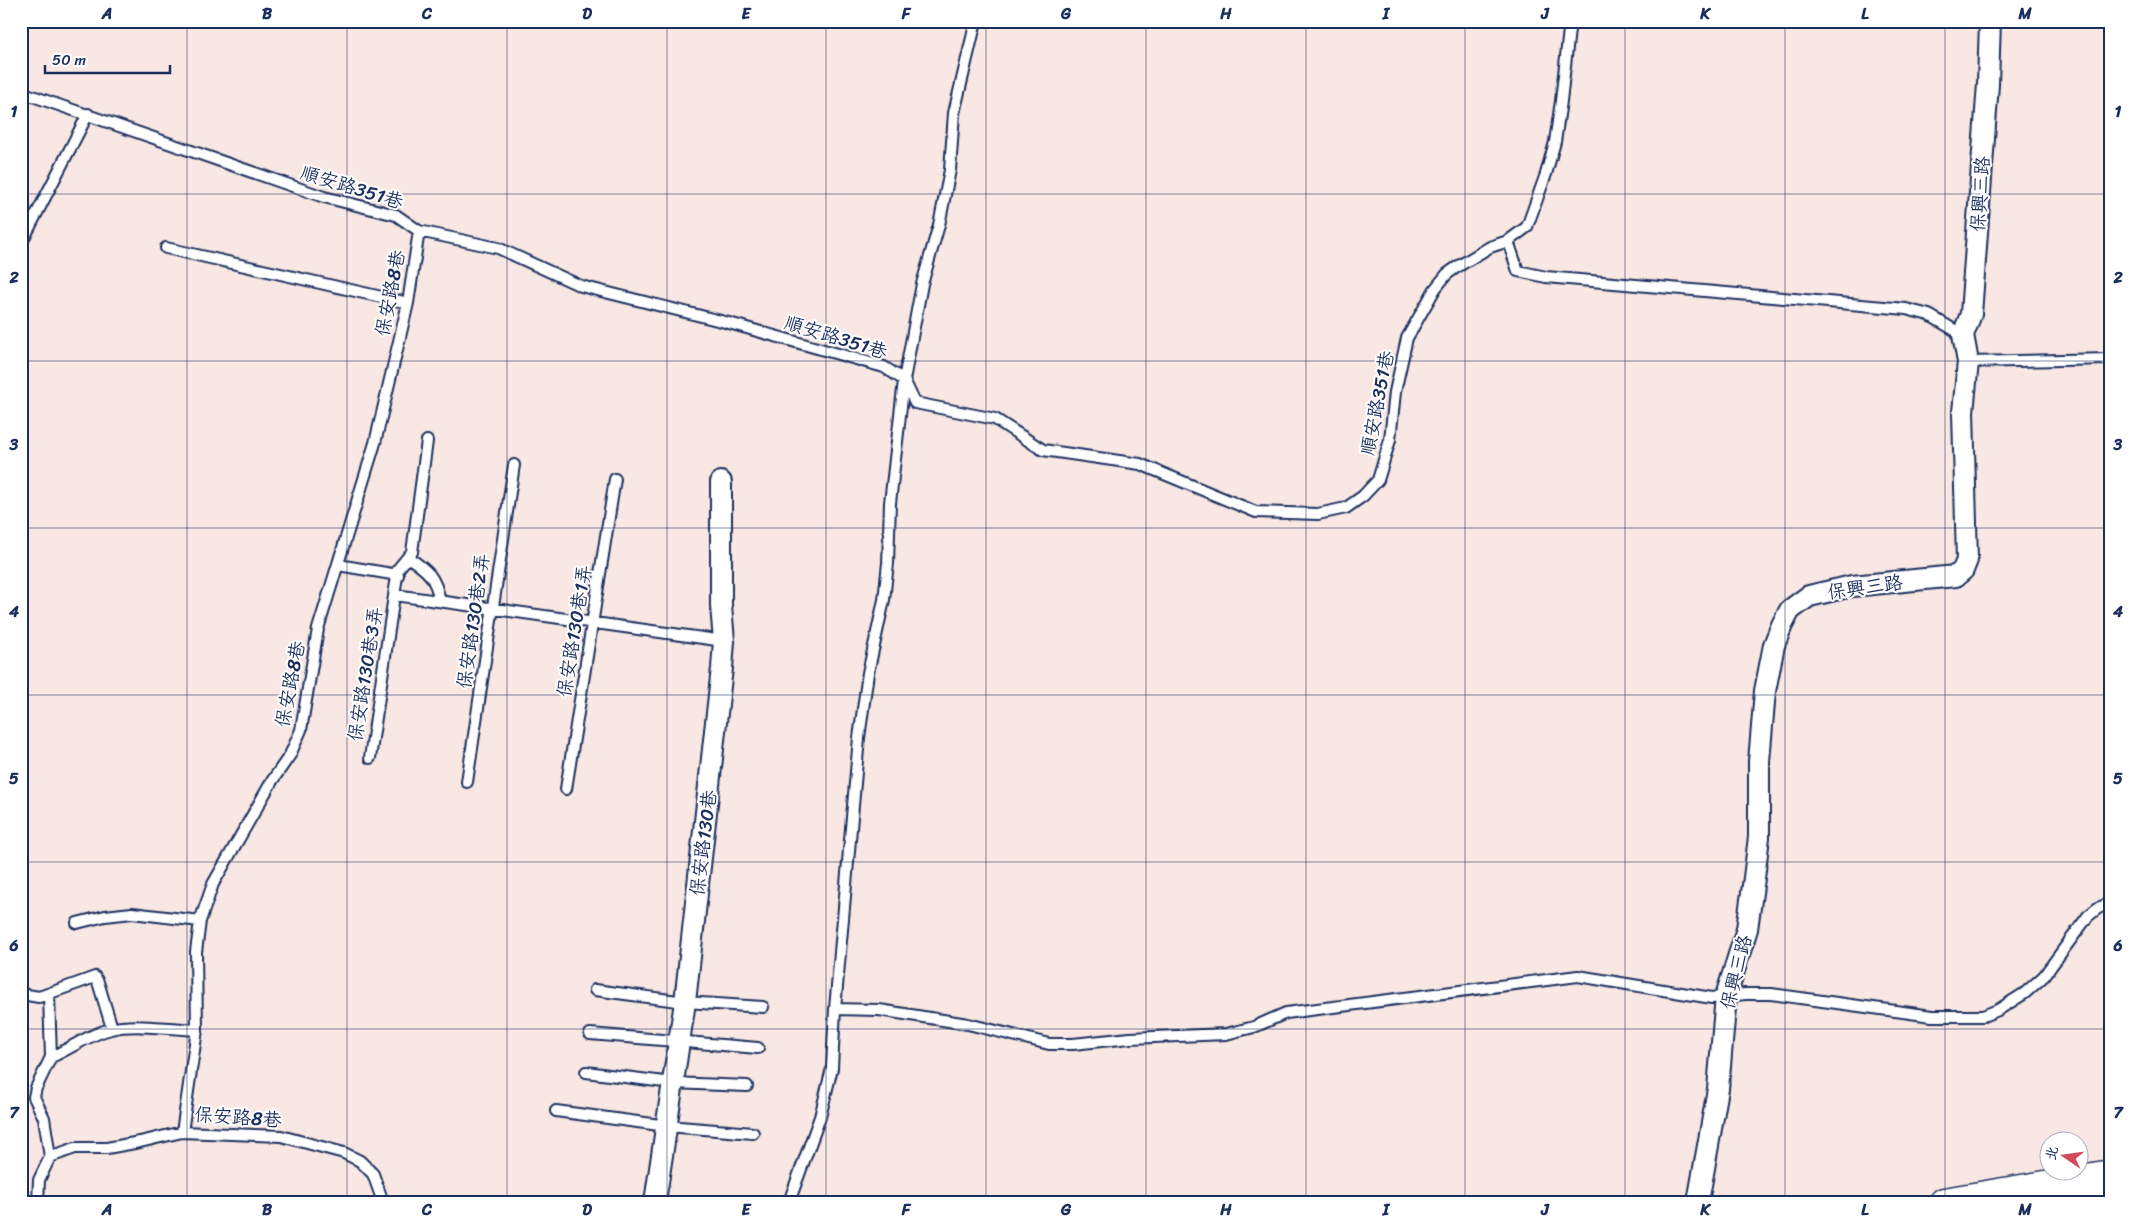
<svg xmlns="http://www.w3.org/2000/svg" width="2132" height="1223" font-family="Sriracha,'LXGW WenKai TC',sans-serif">
	<style>
		.lines { fill: none; stroke-linecap: round; stroke-linejoin: round }
		.lane-casing { stroke: #1b2f5e; stroke-width: 14 }
		.street-casing { stroke: #1b2f5e; stroke-width: 24 }
		.primary-casing { stroke: #1b2f5e; stroke-width: 31 }
		.lane { stroke: #fff; stroke-width: 10 }
		.street { stroke: #fff; stroke-width: 20 }
		.primary { stroke: #fff; stroke-width: 28 }
		.grid { fill: none; stroke: #1b2f5e; stroke-width: 1; stroke-opacity: 0.55 }
		.labels { text-anchor: middle; dominant-baseline: central; stroke-width: 4; stroke-linejoin: round; paint-order: stroke }
		.street-label { font-size: 19px; fill: #1b2f5e; stroke: #fff }
		.neatline { fill: none; stroke: #1b2f5e; stroke-width: 2 }
		.grid-label { font-size: 16px; text-anchor: middle; font-weight: bold; fill: #1b2f5e }
	</style>
	<rect width="100%" height="100%" fill="#f8e7e2"/>
	<filter id="ink" filterUnits="userSpaceOnUse"><feTurbulence type="fractalNoise" baseFrequency=".02" numOctaves="2"/><feDisplacementMap in="SourceGraphic" scale="10" xChannelSelector="R" yChannelSelector="G"/><feConvolveMatrix kernelMatrix="1 2 1 2 8 2 1 2 1" color-interpolation-filters="sRGB"/></filter>
	<g filter="url(#ink)">
		<g class="lines">
			<defs>
				<path id="lane" d="M21,92L324,197L396,215L419,231L498,248L581,286L729,323L884,367L904,380L915,403L995,419L1043,450L1140,464L1256,512L1318,514L1346,508L1363,496L1378,480L1390,440L1395,392L1407,338L1435,289L1447,274L1457,267L1490,247L1508,241L1527,227L1546,174L1555,142L1561,101L1570,21
					M1508,241L1518,271L1546,277L1906,309L1929,315L1963,335
					M21,244L88,114
					M166,248L408,303
					M1968,362L2111,359
					M408,557C428,571 435,576 440,601
					M338,565L398,575
					M395,595L724,641
					M370,758L398,569L412,552L427,441
					M467,782L514,465
					M566,789L615,479
					M77,923L105,916L132,913L200,921
					M595,990L685,1002L763,1007
					M21,994L39,997L95,977L98,982L112,1028
					M835,1009L879,1010L968,1024L1049,1044H1073L1130,1038L1226,1034L1254,1027L1286,1013L1578,976L1712,998L1745,994H1771L1932,1016H1983L1998,1010L2025,993L2044,976L2088,916L2098,908L2111,903
					M590,1034L758,1048
					M51,1057C72,1048 89,1034 111,1029C133,1023 174,1029 197,1030
					M586,1072L672,1083L747,1086
					M556,1111L667,1126L753,1133
					M182,1132L197,1030L196,952L200,921L213,884L272,781L290,755L301,730L318,629L375,443L408,303L419,231
					M50,1157L75,1148H107L140,1142L182,1132L281,1136L344,1153L360,1161L373,1174L383,1202
					M38,1202L39,1180L50,1157L44,1118L34,1097L36,1088L51,1057L49,995
					M789,1202L820,1117L832,1068L835,1009L859,738L868,673L884,600L888,563L890,503L904,380L922,284L939,225L950,170L954,113L976,21"/>
				<path id="street" d="M655,1202L685,1002L722,668L724,641L721,606V482
					M1698,1202L1718,1089L1726,996L1747,929L1754,878L1759,837V761L1765,691L1774,645L1782,625L1790,610L1809,596L1852,586L1956,576L1963,570L1967,560L1963,412L1968,362L1963,335L1971,314L1988,84L1990,21"/>
				<path id="primary" d="M1944,1202L2111,1174
					M2065,1202L2111,1195"/>
			</defs>
			<use href="#lane" class="lane-casing"/>
			<use href="#street" class="street-casing"/>
			<use href="#primary" class="primary-casing"/>
			<use href="#lane" class="lane"/>
			<use href="#street" class="street"/>
			<use href="#primary" class="primary"/>
		</g>
	</g>
	<path class="grid" d="M187,21V1202M347,21V1202M507,21V1202M667,21V1202M826,21V1202M986,21V1202M1146,21V1202M1306,21V1202M1465,21V1202M1625,21V1202M1785,21V1202M1945,21V1202M21,194H2111M21,361H2111M21,528H2111M21,695H2111M21,862H2111M21,1029H2111"/>
	<g class="labels">
		<g class="street-label">
			<text transform="translate(352 187) rotate(17)">順安路351巷</text>
			<text transform="translate(1980 194) rotate(-86)">保興三路</text>
			<text transform="translate(390 293) rotate(-79)">保安路8巷</text>
			<text transform="translate(836 337) rotate(17)">順安路351巷</text>
			<text transform="translate(1377 403) rotate(-79)">順安路351巷</text>
			<text transform="translate(1865 587) rotate(-8)">保興三路</text>
			<text transform="translate(473 621) rotate(-82)">保安路130巷2弄</text>
			<text transform="translate(574 631) rotate(-81)">保安路130巷1弄</text>
			<text transform="translate(365 674) rotate(-81)">保安路130巷3弄</text>
			<text transform="translate(290 684) rotate(-79)">保安路8巷</text>
			<text transform="translate(703 843) rotate(-83)">保安路130巷</text>
			<text transform="translate(1736 972) rotate(-76)">保興三路</text>
			<text transform="translate(238 1117) rotate(4)">保安路8巷</text>
		</g>
	</g>
	<rect width="2132" height="1223" fill="none" stroke="#fff" stroke-width="55"/>
	<g transform="translate(2064 1156) rotate(283)"><circle r="24" fill="#ffffff" stroke="#a4acbf"/>
	<path d="M0-4L9 19L0 12L-9 19Z" fill="#d1495b"/>
	<text y="-8" font-size="14" font-weight="bold" text-anchor="middle" fill="#1b2f5e">北</text>
	</g>
	<path d="M45 65v8h125v-8" fill="none" stroke="#1b2f5e" stroke-width="2.5"/>
	<text x="52" y="65" font-size="15" fill="#1b2f5e" stroke="#ffffff" stroke-width="4" paint-order="stroke">50 m</text>
	<rect x="28" y="28" width="2076" height="1168" class="neatline"/>
	<g class="grid-label">
		<text x="107" y="19">A</text>
		<text x="267" y="19">B</text>
		<text x="427" y="19">C</text>
		<text x="587" y="19">D</text>
		<text x="746" y="19">E</text>
		<text x="906" y="19">F</text>
		<text x="1066" y="19">G</text>
		<text x="1226" y="19">H</text>
		<text x="1386" y="19">I</text>
		<text x="1545" y="19">J</text>
		<text x="1705" y="19">K</text>
		<text x="1865" y="19">L</text>
		<text x="2025" y="19">M</text>
		<text x="14" y="117">1</text>
		<text x="2118" y="117">1</text>
		<text x="14" y="283">2</text>
		<text x="2118" y="283">2</text>
		<text x="14" y="450">3</text>
		<text x="2118" y="450">3</text>
		<text x="14" y="617">4</text>
		<text x="2118" y="617">4</text>
		<text x="14" y="784">5</text>
		<text x="2118" y="784">5</text>
		<text x="14" y="951">6</text>
		<text x="2118" y="951">6</text>
		<text x="14" y="1118">7</text>
		<text x="2118" y="1118">7</text>
		<text x="107" y="1215">A</text>
		<text x="267" y="1215">B</text>
		<text x="427" y="1215">C</text>
		<text x="587" y="1215">D</text>
		<text x="746" y="1215">E</text>
		<text x="906" y="1215">F</text>
		<text x="1066" y="1215">G</text>
		<text x="1226" y="1215">H</text>
		<text x="1386" y="1215">I</text>
		<text x="1545" y="1215">J</text>
		<text x="1705" y="1215">K</text>
		<text x="1865" y="1215">L</text>
		<text x="2025" y="1215">M</text>
	</g>
</svg>
